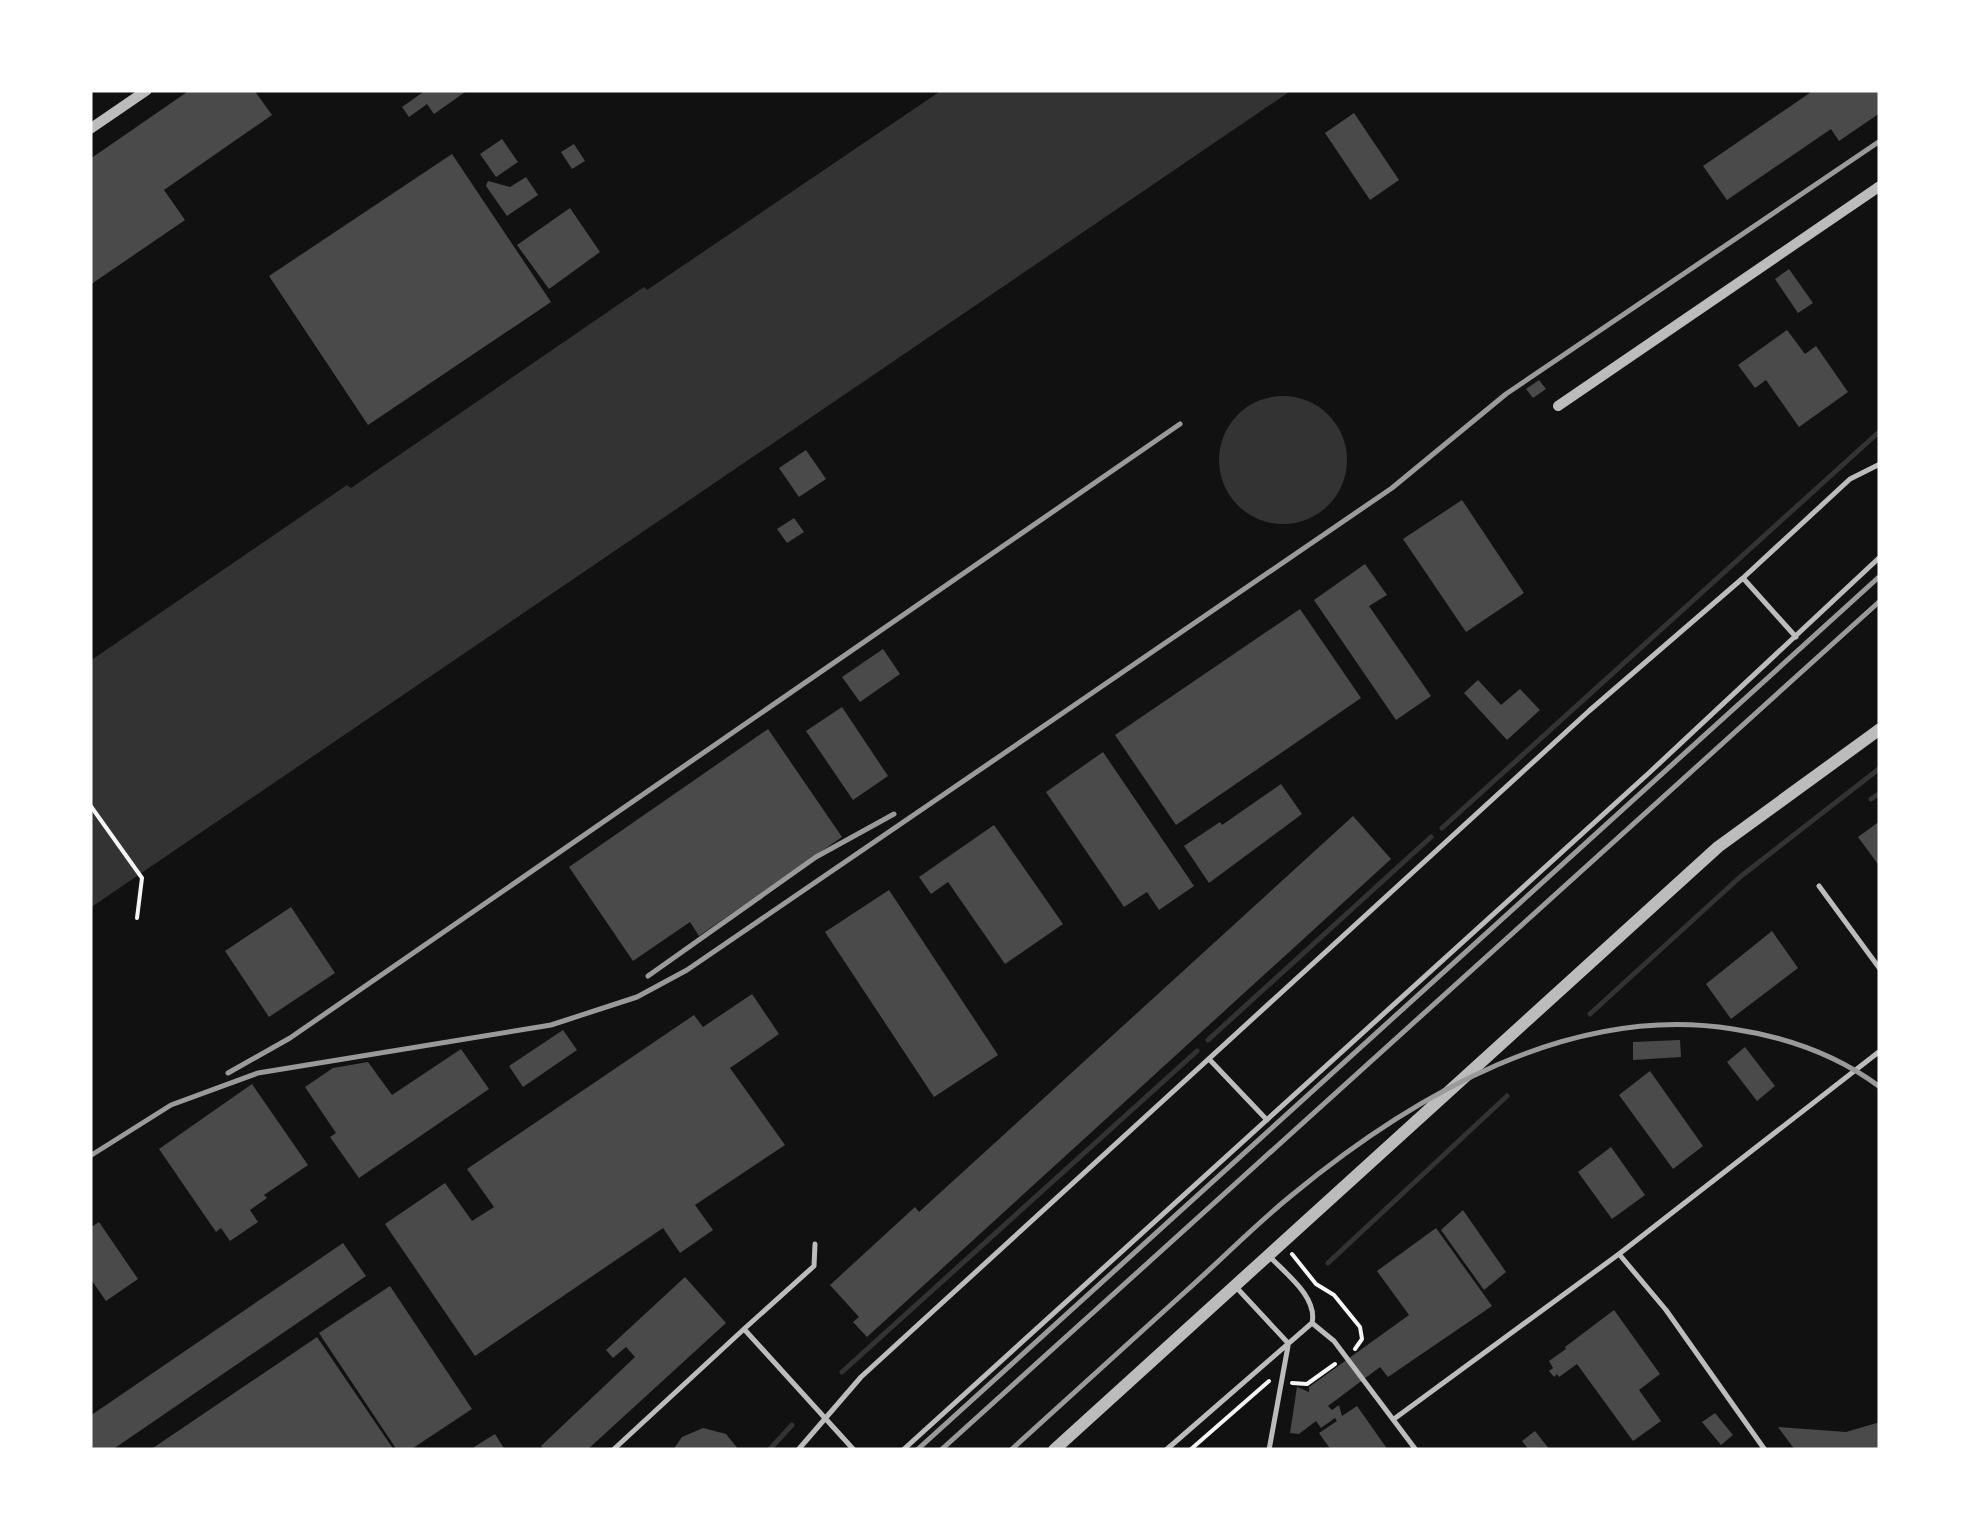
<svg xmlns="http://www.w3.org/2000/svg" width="1970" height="1540" font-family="'Varela Round',sans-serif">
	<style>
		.water { fill: #333 }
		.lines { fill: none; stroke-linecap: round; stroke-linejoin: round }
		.stream { stroke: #333; stroke-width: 5 }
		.building { fill: #4a4a4a }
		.path { stroke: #f5f5f5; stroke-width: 4 }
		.service { stroke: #bcbcbc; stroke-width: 5 }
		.minor { stroke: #bcbcbc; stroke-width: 10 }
		.tertiary { stroke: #bcbcbc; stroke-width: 12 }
		.rail { stroke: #9a9a9a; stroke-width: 5 }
	</style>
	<rect width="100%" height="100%" fill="#111"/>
	<path class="water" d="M942,90H1292L90,908V661L347,485L351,488L644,287L647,290Z
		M1219 460a64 64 0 1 1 128 0a64 64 0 1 1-128 0Z"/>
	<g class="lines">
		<path class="stream" d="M1871,799L1880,793
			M1442,828L1880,431
			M1590,1014L1740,877L1880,768
			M1208,1040L1431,837
			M1328,1263L1507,1096
			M842,1372L1197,1051
			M770,1449L792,1425"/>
	</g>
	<path class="building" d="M190,90H254L272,115L164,190L185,220L90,285V159Z
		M426,90H468L434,114L427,104L409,117L402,107Z
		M1814,90H1880V113L1839,141L1831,129L1727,200L1703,166Z
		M1354,113L1399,180L1370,200L1325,133Z
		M502,139L518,162L496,177L480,154Z
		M574,144L585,161L572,169L561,152Z
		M452,154L551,302L368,425L269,276Z
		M526,177L538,195L507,216L486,186L488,181L510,187Z
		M570,208L600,252L549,289L517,245Z
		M1789,269L1813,303L1798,313L1775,279Z
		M1787,330L1805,354L1816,346L1848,392L1799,427L1766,380L1755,388L1738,365Z
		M1539,380L1546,389L1533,398L1526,389Z
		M806,450L826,479L799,497L779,468Z
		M1462,500L1524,593L1466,632L1403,539Z
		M794,518L804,532L787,543L777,529Z
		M1365,564L1387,595L1369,606L1431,696L1396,720L1314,600Z
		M1300,609L1361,698L1176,825L1115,735Z
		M883,649L900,674L860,702L842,677Z
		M1478,680L1501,705L1520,689L1540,710L1507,740L1464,693Z
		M842,707L888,776L853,800L806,731Z
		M768,729L842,837L699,936L690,922L633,961L569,867Z
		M1103,752L1194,886L1159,910L1147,892L1124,907L1046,792Z
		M1281,784L1302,814L1209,883L1184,846L1220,822L1222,825Z
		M1353,816L1391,859L867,1337L853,1322L859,1317L830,1285L915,1207L919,1212Z
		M1880,821V867L1858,837Z
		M994,825L1063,924L1005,964L948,882L931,894L919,877Z
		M889,890L998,1055L934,1097L825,932Z
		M291,907L335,973L269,1017L225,951Z
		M1772,931L1798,968L1731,1019L1706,984Z
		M752,994L779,1034L730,1068L785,1145L695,1205L713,1230L680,1253L663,1228L475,1356L385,1224L445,1183L472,1221L494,1207L467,1169L694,1015L703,1027Z
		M563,1030L577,1050L523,1087L509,1066Z
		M1680,1040L1681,1057L1633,1060V1042Z
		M1745,1047L1775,1086L1757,1101L1727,1062Z
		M461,1049L489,1089L359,1178L330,1137L336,1133L305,1087L333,1068L368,1062L392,1095Z
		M1650,1071L1703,1146L1673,1169L1619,1095Z
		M252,1084L308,1165L264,1195L267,1198L250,1210L258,1222L230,1241L221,1228L216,1232L159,1149Z
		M1611,1147L1645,1195L1612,1219L1578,1172Z
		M1463,1210L1506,1272L1484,1290L1441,1230Z
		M99,1222L138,1279L106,1301L90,1278V1228Z
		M1436,1228L1492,1306L1388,1377L1380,1367L1328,1406L1332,1410L1339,1405L1342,1416L1357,1406L1388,1450H1331L1319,1433L1337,1421L1335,1418L1321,1428L1316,1421L1299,1434L1290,1433L1297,1387L1309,1392V1387L1409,1315L1377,1271Z
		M343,1243L366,1276L112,1450H90V1416Z
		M685,1277L726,1323L587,1450H544L541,1446L635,1357L626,1347L613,1358L606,1350Z
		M390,1286L472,1409L410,1450H397L319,1333Z
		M1614,1310L1660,1374L1639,1390L1661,1421L1633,1441L1577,1364L1559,1377L1557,1374L1554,1377L1549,1371L1553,1368L1549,1361L1566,1349L1565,1347Z
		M317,1337L394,1450H150Z
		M1715,1413L1733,1435L1721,1445L1702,1422Z
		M1880,1422V1450H1795L1778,1427L1846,1432Z
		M703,1428L726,1434L739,1450H673L682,1437Z
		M1535,1431L1550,1450H1529L1522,1441Z
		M495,1434L505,1450H476L474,1447Z"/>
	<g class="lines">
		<path class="path" d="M90,805L142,878L137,918
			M1292,1254L1316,1284L1334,1295L1360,1327L1362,1339L1355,1349
			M1292,1383L1307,1384L1335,1364
			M1190,1450L1269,1381"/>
		<path class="service" d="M1743,578L1796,637
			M1819,886L1880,969
			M1209,1059L1267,1120
			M815,1244L814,1266L744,1329L854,1450
			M1619,1254L1666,1310L1765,1450
			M1236,1287L1288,1343
			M1312,1323L1334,1341L1416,1450
			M1394,1419L1619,1254L1880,1051
			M613,1450L744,1329
			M798,1450L861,1377L1589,711L1743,578L1850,479L1880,464
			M903,1450L1650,772L1880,557
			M1166,1450L1312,1323C1318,1297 1285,1273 1269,1256
			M1269,1450L1288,1346"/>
		<path class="minor" d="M90,129L147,90
			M1558,406L1880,186"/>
		<path class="tertiary" d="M1054,1450L1718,847L1880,729"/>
		<path class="rail" d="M648,976L816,857L894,814
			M228,1073L290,1038L1180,424
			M90,1156L171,1105L258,1073L551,1025L637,997L687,970L1392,488L1506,394L1880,141
			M917,1450L1880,576
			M941,1450L1880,601
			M1011,1450C1069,1397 1127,1344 1185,1292C1221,1260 1255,1225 1292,1195C1413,1095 1572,1003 1733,1029C1786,1037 1837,1055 1880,1087"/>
	</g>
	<rect width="1970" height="1540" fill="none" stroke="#ffffff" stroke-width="185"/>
</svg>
